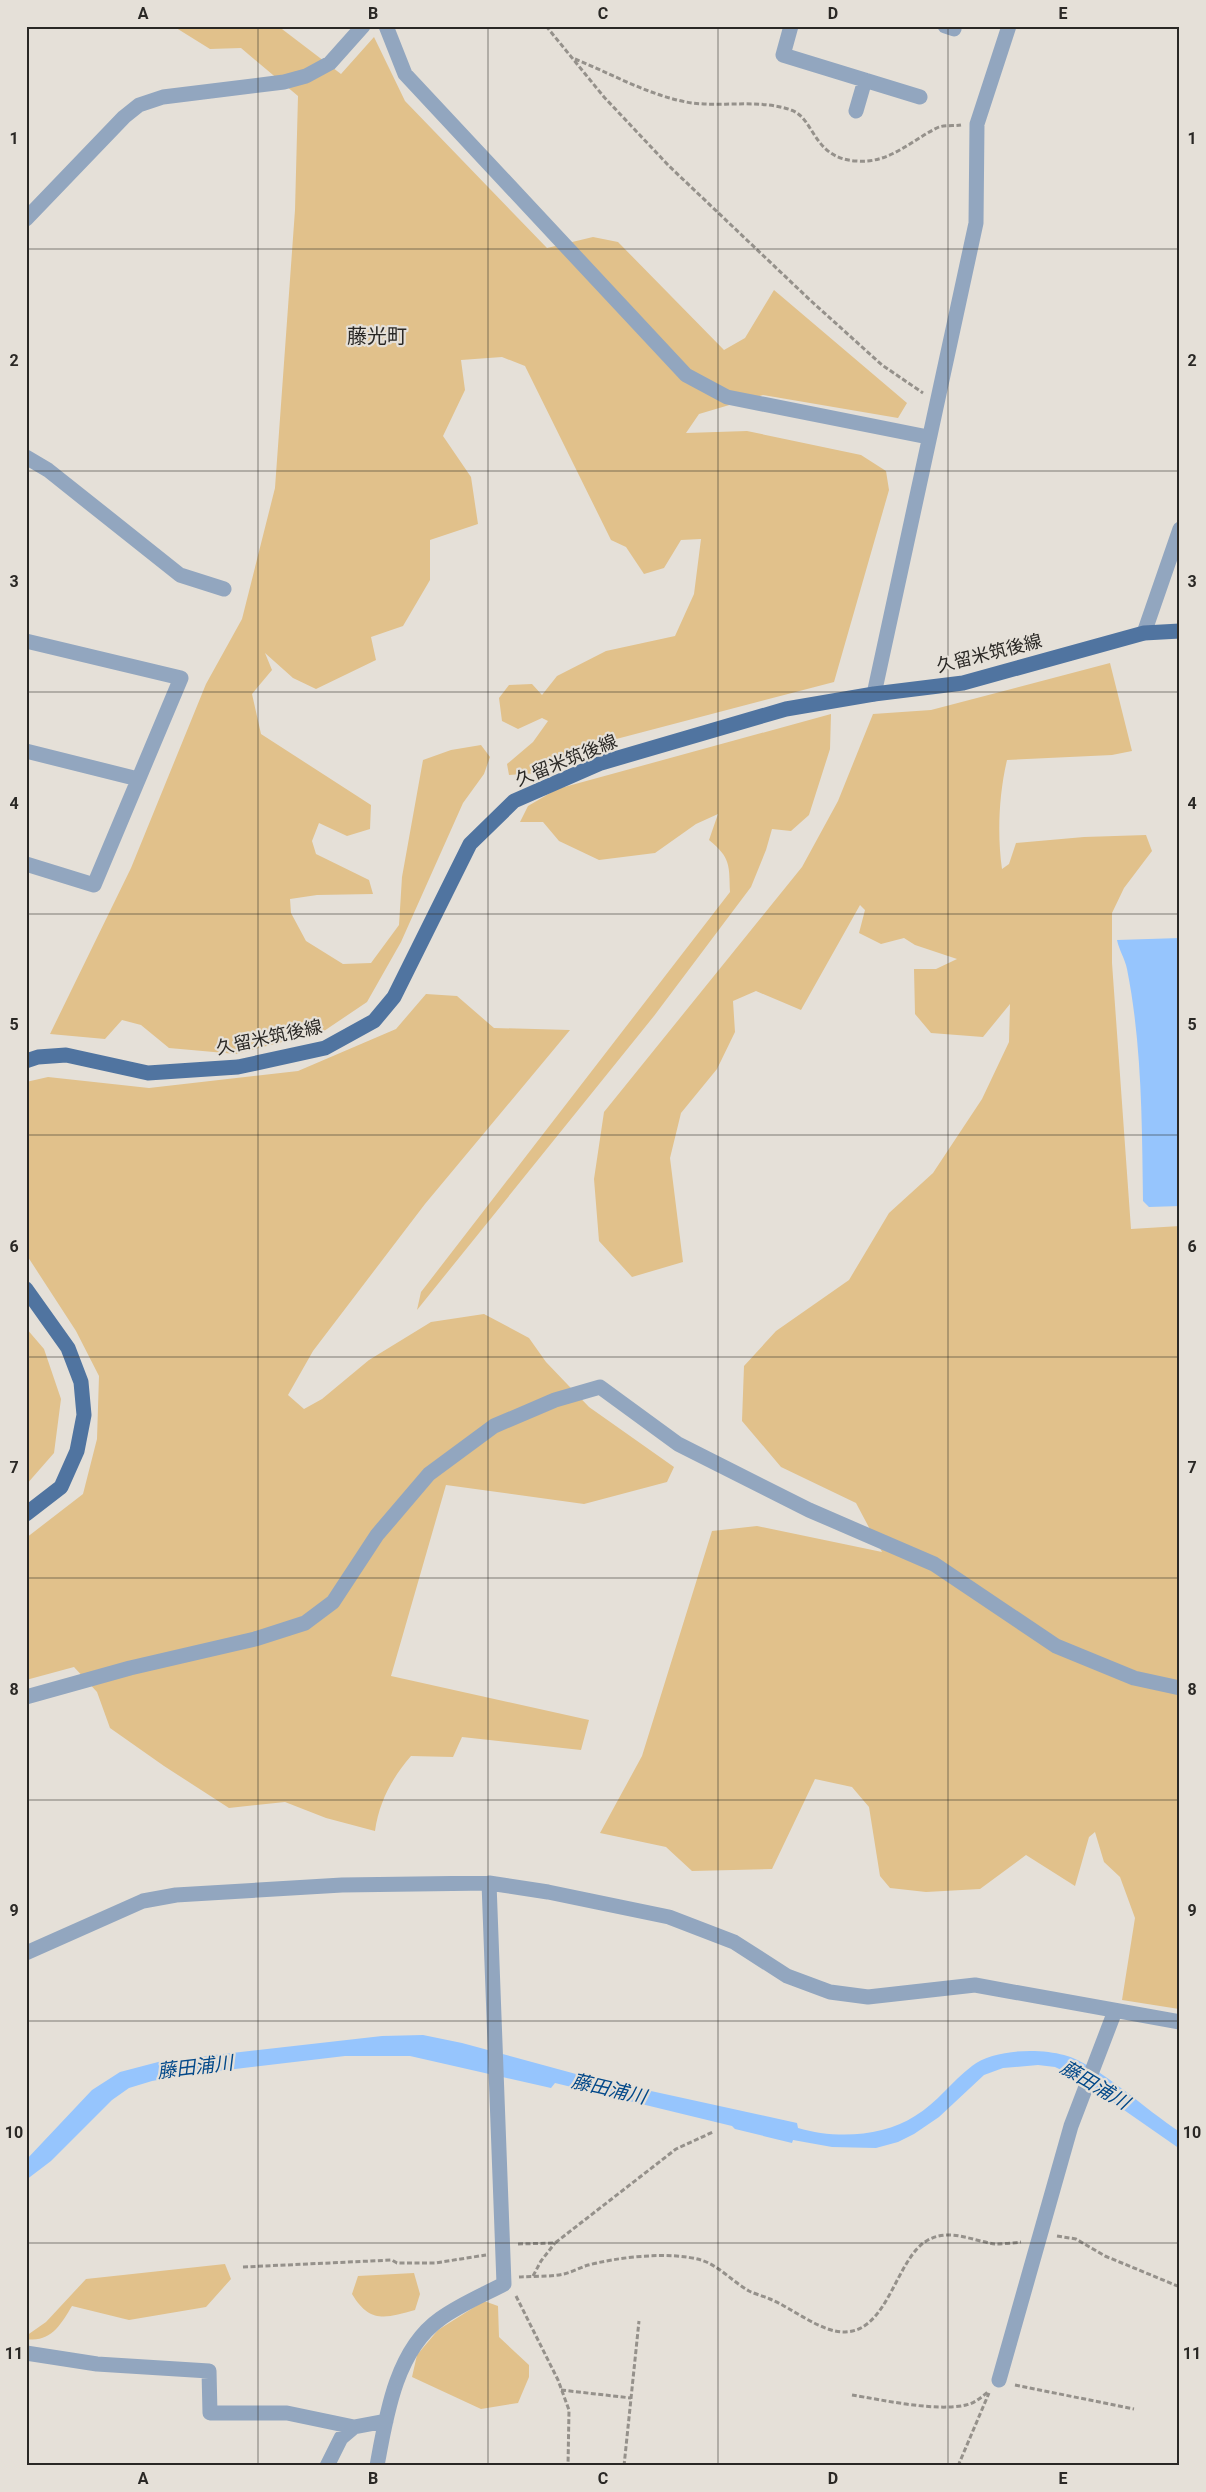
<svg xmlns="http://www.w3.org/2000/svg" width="1206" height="2492" font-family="Roboto,'Noto Sans JP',sans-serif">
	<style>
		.green { fill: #e1c18b }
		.water { fill: #96c5fd }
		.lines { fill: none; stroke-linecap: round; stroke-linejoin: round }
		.path { stroke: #95918b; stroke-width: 3; stroke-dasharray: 5 2.5; stroke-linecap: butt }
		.minor { stroke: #92a6bf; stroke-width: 15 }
		.major { stroke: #5074a0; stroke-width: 15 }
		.grid { fill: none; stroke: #2a2825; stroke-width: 1; stroke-opacity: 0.55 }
		.labels { text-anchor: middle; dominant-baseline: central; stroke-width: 4.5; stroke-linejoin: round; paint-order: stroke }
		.street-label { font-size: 18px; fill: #2a2825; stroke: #e5e0d8 }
		.water-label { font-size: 19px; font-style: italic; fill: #024889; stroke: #e5e0d8 }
		.quarter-label { font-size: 20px; fill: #2a2825; stroke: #e5e0d8 }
		.neatline { fill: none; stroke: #2a2825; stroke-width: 2 }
		.grid-label { font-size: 16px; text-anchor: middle; font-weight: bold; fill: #2a2825 }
	</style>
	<rect width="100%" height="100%" fill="#e5e0d8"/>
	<path class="green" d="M173,26H278L341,74L374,37L405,101L547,248L593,237L618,242L724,350L745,338L774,290L907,403L898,418L763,395L699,414L686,433L747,431L861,455L886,471L889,490L834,682L582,748L538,773L509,775L507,764L533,742L548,721L542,718L518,729L502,721L499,698L509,685L532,684L542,695L557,676L606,651L675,636L694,594L701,539L681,540L664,568L644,574L626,547L611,540L525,366L502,357L461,360L465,390L443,436L471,477L478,524L430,540V580L403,626L371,637L376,660L316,689L293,678L265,653L272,670L252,694L261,734L371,805L370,829L347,836L319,823L312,841L316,854L369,880L373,894L317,895L290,899L291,913L306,941L343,964L371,963L399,925L402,877L423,760L451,750L481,745L490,757L484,774L463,803L401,942L367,1002L324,1031L236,1054L169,1048L141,1025L122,1020L105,1039L50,1034L131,868L206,684L242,619L275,488L295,210L298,96L241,48L210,49Z
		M1110,663L1132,751L1112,755L1007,760C999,794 997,834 1002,869L1009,864L1016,843L1084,837L1146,835L1152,851L1124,888L1112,913V963L1131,1229L1180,1226L1179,2009L1122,2000L1135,1918L1120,1877L1104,1862L1095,1832L1089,1837L1075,1886L1026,1855L980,1889L926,1892L890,1888L880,1876L869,1807L852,1787L815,1779L772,1869L692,1871L666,1847L600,1833L642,1756L712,1531L757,1526L882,1552L856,1503L781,1467L742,1421L744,1366L776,1331L849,1280L889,1213L933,1173L982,1099L1009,1042L1010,1004L983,1037L931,1033L915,1014L914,969H936L957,959L915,945L904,938L881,944L859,933L865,910L860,905L801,1010L756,991L733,1001L735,1032L717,1069L681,1113L670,1158L683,1262L632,1277L599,1241L594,1179L604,1112L802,867L838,801L873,714L931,710Z
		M831,714L830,749L809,815L791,831L772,829L766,850L751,887L654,1016L417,1310L421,1292L730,892C729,865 731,858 709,840L718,814L696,824L655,853L599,860L559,841L543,822H520L528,806L557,789Z
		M426,994L457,996L494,1028L570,1030L425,1204L313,1351L288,1395L304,1409L322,1399L369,1360L431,1322L484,1314L529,1338L546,1362L589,1407L674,1467L667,1482L584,1504L446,1485L391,1676L589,1720L581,1750L462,1737L453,1757L411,1756C392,1778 379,1802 375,1831L326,1818L285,1802L229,1808L164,1766L110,1728L97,1692L74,1667L26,1680V1538L83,1494L97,1439L99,1376L76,1331L26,1254V1082L48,1077L149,1088L298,1071L396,1029Z
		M26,1328L44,1349L61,1399L54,1453L26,1485Z
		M225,2264L231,2279L206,2307L129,2320L72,2306C61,2324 51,2343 26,2339V2336L46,2322L86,2279Z
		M414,2273L420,2294L415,2310C386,2318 370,2324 352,2294L358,2276Z
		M484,2301L498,2306L499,2337L529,2365V2377L518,2403L481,2409L412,2377L417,2355L438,2330Z"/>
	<path class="water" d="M1180,938V1206L1149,1207L1143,1201C1142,1124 1142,1044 1127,969C1125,959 1119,950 1117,940Z
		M423,2035L462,2043L587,2077L797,2123L798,2128C835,2139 883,2137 915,2116C937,2103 952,2081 972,2066C993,2049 1039,2048 1064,2055C1098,2064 1147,2111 1180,2132V2149L1078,2078L1055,2067L1038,2065L1003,2068L984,2075L939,2117L914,2134L898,2142L876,2148L832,2147L793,2140L792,2143L735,2129L732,2126L555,2083L551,2088L410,2056H345L185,2075L152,2081L129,2088L112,2100L51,2161L26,2180V2160L92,2090L120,2072L162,2061L382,2036Z"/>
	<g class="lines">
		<path class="path" d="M546,26L604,97L669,166L810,300L882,365L923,393
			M575,59C612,74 652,97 692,103C725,107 760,99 791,110C815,118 812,158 856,161C890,164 911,140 939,127C945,125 955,126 961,125
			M1057,2236L1076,2239L1105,2256L1180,2287
			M518,2244L555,2243L676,2149L713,2132
			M243,2267L392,2260L397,2263H435L486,2255
			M533,2276L541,2261L555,2243
			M519,2277C533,2276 550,2277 564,2274C571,2272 578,2269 585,2266C616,2257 670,2251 701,2260C718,2265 733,2282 749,2291C755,2294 763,2296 770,2299C792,2308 822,2333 845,2332C889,2331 896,2257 928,2240C950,2228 973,2241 995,2244C1003,2244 1013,2243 1021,2242
			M516,2296L558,2380L569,2410L568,2466
			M1015,2385L1134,2409
			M561,2390L631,2398
			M852,2395C883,2400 936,2412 966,2405C975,2403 982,2397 989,2391
			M624,2466L639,2321
			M958,2466L989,2393"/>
		<path class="minor" d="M386,26L405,74L686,375L727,397L928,437
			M791,26L783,55L920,97
			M945,26L954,29
			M856,111L865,80
			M26,219L124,117L139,105L163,97L284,82L306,76L330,63L363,26
			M26,457L48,470L180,575L224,589
			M1144,633L1180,529
			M26,641L181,678L94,885L26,864
			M874,694L976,223L977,124L1009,26
			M26,751L138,779
			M26,1697L130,1668L255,1639L305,1623L333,1602L377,1535L429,1474L494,1426L555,1400L600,1387L678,1444L809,1510L934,1564L1056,1646L1134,1678L1180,1688
			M26,1953L143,1901L176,1895L342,1885L489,1883L548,1892L669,1917L734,1942L787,1976L830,1992L868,1997L975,1985L1180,2022
			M26,2353L97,2364L209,2371L210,2413H287L354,2427L386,2421
			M999,2380L1071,2126L1115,2011
			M327,2466L341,2438L354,2427
			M377,2466C386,2416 396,2350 440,2319C459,2305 483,2295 504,2284L489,1883"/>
		<path class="major" d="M26,1061L38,1057L66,1055L148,1073L238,1067L325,1048L374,1021L394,997L470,844L514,801L601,763L786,709L874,694L963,683L1144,633L1180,631
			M26,1289L68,1348L81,1382L84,1415L77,1451L61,1487L26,1514"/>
	</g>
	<path class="grid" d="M258,26V2466M488,26V2466M718,26V2466M948,26V2466M26,249H1180M26,471H1180M26,692H1180M26,914H1180M26,1135H1180M26,1357H1180M26,1578H1180M26,1800H1180M26,2021H1180M26,2243H1180"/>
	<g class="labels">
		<g class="street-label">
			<text transform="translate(989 653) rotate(-14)">久留米筑後線</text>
			<text transform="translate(566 760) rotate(-22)">久留米筑後線</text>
			<text transform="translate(269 1037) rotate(-12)">久留米筑後線</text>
		</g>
		<g class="water-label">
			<text transform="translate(195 2067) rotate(-7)">藤田浦川</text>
			<text transform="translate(1095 2085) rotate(31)">藤田浦川</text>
			<text transform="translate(609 2089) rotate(13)">藤田浦川</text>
		</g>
		<g class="quarter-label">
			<text x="377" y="336">藤光町</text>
		</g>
	</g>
	<rect width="1206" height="2492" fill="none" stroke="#e5e0d8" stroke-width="55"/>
	<rect x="28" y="28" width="1150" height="2436" class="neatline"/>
	<g class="grid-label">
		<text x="143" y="19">A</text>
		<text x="373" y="19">B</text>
		<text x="603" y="19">C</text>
		<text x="833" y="19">D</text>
		<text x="1063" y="19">E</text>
		<text x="14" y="144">1</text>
		<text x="1192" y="144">1</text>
		<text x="14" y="366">2</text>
		<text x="1192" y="366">2</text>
		<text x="14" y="587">3</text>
		<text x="1192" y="587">3</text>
		<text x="14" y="809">4</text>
		<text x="1192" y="809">4</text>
		<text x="14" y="1030">5</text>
		<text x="1192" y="1030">5</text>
		<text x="14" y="1252">6</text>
		<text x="1192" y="1252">6</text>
		<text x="14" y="1473">7</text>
		<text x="1192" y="1473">7</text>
		<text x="14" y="1695">8</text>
		<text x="1192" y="1695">8</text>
		<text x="14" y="1916">9</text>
		<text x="1192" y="1916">9</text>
		<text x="14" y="2138">10</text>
		<text x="1192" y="2138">10</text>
		<text x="14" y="2359">11</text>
		<text x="1192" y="2359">11</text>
		<text x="143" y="2484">A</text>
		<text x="373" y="2484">B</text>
		<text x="603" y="2484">C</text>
		<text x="833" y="2484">D</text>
		<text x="1063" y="2484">E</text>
	</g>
</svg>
